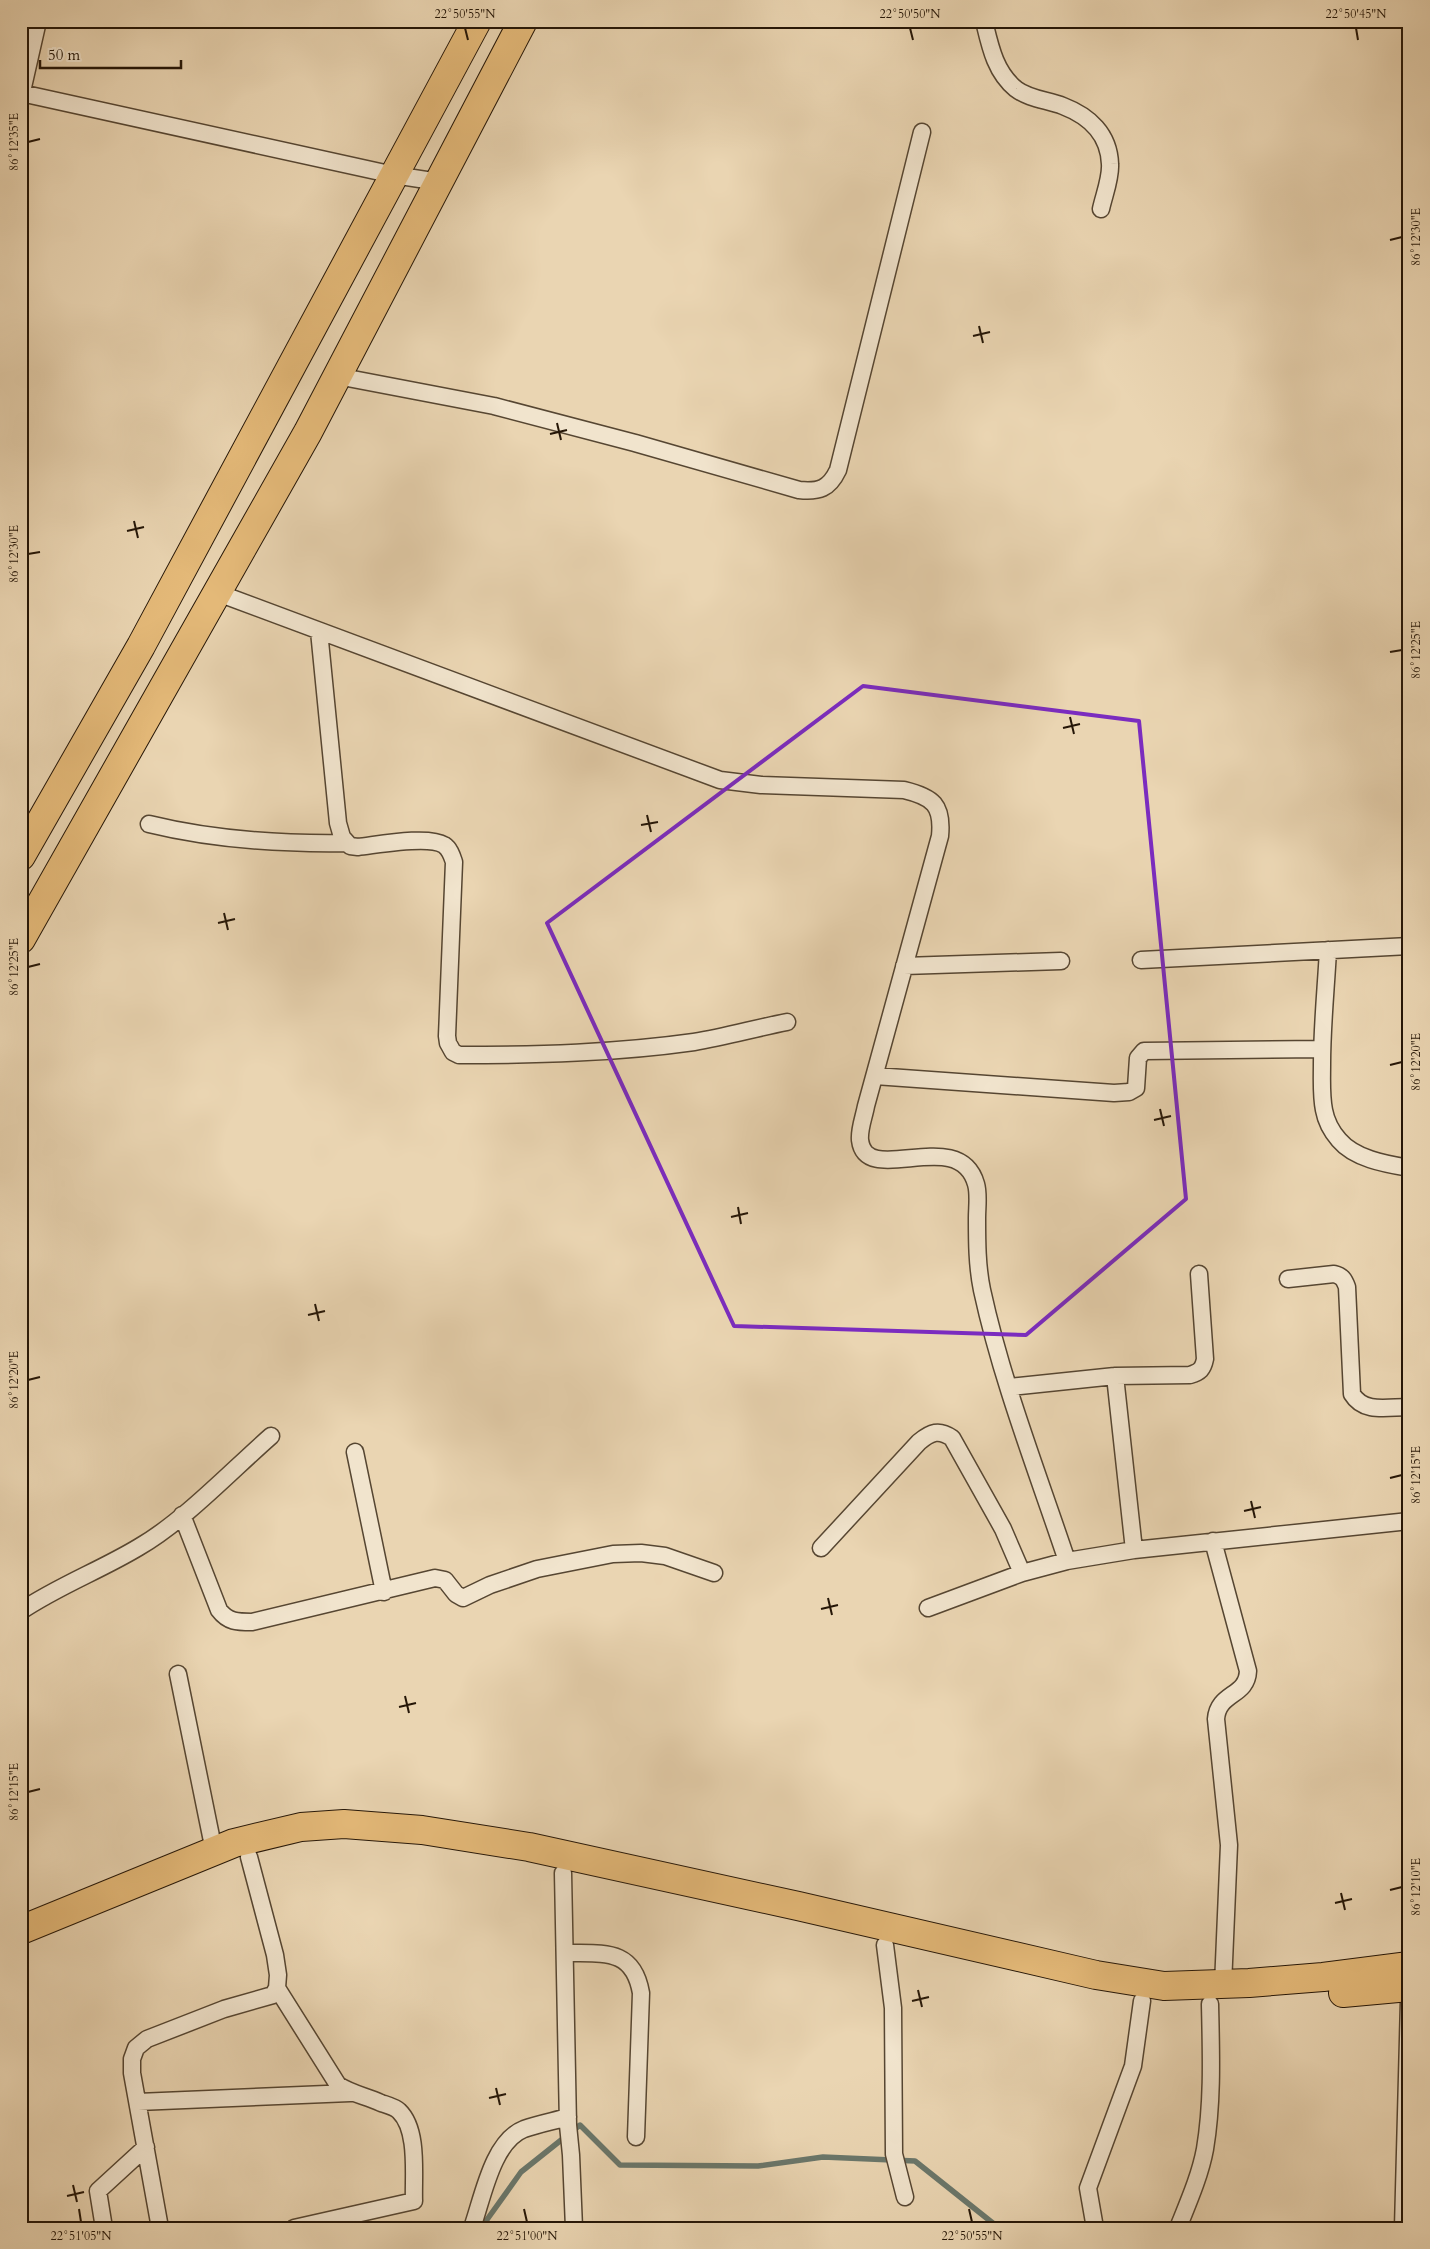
<svg xmlns="http://www.w3.org/2000/svg" width="1430" height="2249" font-family="Cardo,serif">
	<style>
		.lines { fill: none; stroke-linecap: round; stroke-linejoin: round }
		.stream { stroke: #6a776b; stroke-width: 5.5 }
		.minor-casing { stroke: #564632; stroke-width: 19 }
		.trunk-casing { stroke: #251607; stroke-width: 30 }
		.minor { stroke: #f1e4cd; stroke-width: 16 }
		.trunk { stroke: #e5ba79; stroke-width: 28 }
		.marked { fill: none; stroke: #7b2cbf; stroke-width: 4; stroke-linejoin: round }
		.ticks { fill: none; stroke: #251607; stroke-width: 2 }
		.neatline { fill: none; stroke: #251607; stroke-width: 2 }
		.ticks-label { font-size: 12px; text-anchor: middle; fill: #251607 }
	</style>
	<rect width="100%" height="100%" fill="#ead5b2"/>
	<filter id="stains"><feTurbulence type="fractalNoise" baseFrequency=".004" numOctaves="4"/><feColorMatrix values="0 0 0 0 .2 0 0 0 0 .09 0 0 0 0 .02 0 0 0 .5 -.17"/></filter>
	<radialGradient id="worn" r=".72"><stop offset=".6" stop-color="#630" stop-opacity="0"/><stop offset="1" stop-color="#630" stop-opacity=".3"/></radialGradient>
	<g class="lines">
		<path class="stream" d="M481,2228L521,2172L580,2125L620,2165L758,2166L823,2157L915,2161L999,2228"/>
		<defs>
			<path id="minor" d="M984,21C990,46 995,72 1016,89C1029,99 1048,100 1063,106C1089,116 1109,134 1110,164C1111,178 1104,195 1101,209
				M21,93L394,175L439,182
				M21,96L38,21
				M337,376L494,406L635,443L799,490C819,492 829,489 838,470L922,132
				M218,593L720,780L761,785L904,790C933,797 943,805 940,836L866,1106C864,1117 859,1129 860,1140C866,1189 959,1124 976,1184C979,1194 977,1207 977,1218C977,1241 977,1266 982,1290C1002,1382 1037,1471 1067,1561
				M319,631L338,823L342,837L350,846L358,847C377,845 428,835 444,845C450,849 452,856 454,862L447,1036L448,1043L453,1052L459,1055C538,1055 616,1053 694,1042C725,1037 756,1028 787,1022
				M149,824C214,840 279,844 346,843
				M1328,950C1326,988 1322,1026 1322,1064C1322,1080 1321,1095 1324,1110C1326,1121 1332,1132 1339,1140C1355,1159 1386,1164 1409,1168
				M1141,960L1409,946
				M904,966L1061,961
				M875,1076L1114,1093L1129,1092L1136,1088L1138,1058L1144,1051L1322,1049
				M1288,1279L1334,1274C1342,1276 1344,1279 1347,1287L1352,1394C1364,1414 1388,1407 1409,1407
				M1115,1376L1134,1550
				M1010,1387L1115,1376L1190,1375C1200,1372 1203,1369 1205,1359L1199,1274
				M355,1452L384,1592
				M182,1515L219,1610C228,1622 237,1622 252,1622L435,1578L445,1580L456,1594L463,1598L490,1585L537,1569L613,1554L641,1553L665,1556L714,1573
				M1213,1541L1248,1671C1247,1697 1218,1692 1216,1719L1229,1845L1223,1985
				M821,1548L919,1442C931,1432 939,1429 952,1438L1003,1529L1022,1573
				M928,1608L1022,1573L1067,1561L1134,1550L1409,1521
				M21,1611C58,1586 101,1570 139,1547C184,1521 231,1471 271,1436
				M178,1674L214,1851
				M563,1873L568,2125L571,2155L574,2228
				M885,1945L893,2008L894,2154L905,2197
				M565,1953C602,1954 633,1947 641,1993L636,2137
				M277,1988L338,2085C352,2094 366,2096 381,2103C387,2105 395,2107 399,2111C419,2130 413,2176 414,2201L294,2228
				M138,2102L350,2093
				M473,2225C483,2196 493,2141 524,2129C538,2124 554,2121 568,2117
				M104,2228L98,2191L146,2147
				M160,2228L132,2073V2059L136,2048L147,2039L224,2009L273,1995L277,1988L278,1975L275,1955L249,1857
				M1095,2228L1088,2188L1133,2066L1142,2001
				M1178,2228C1188,2203 1200,2176 1205,2149C1213,2101 1211,2052 1210,2004
				M1403,2228L1409,2001"/>
			<path id="trunk" d="M21,856L141,646L477,21
				M21,939L308,432L523,21
				M21,1930L234,1843L301,1827L344,1824L422,1830L529,1847L798,1906L1096,1975L1164,1986L1249,1983L1323,1977L1409,1966
				M1343,1993L1409,1987"/>
		</defs>
		<use href="#minor" class="minor-casing"/>
		<use href="#trunk" class="trunk-casing"/>
		<use href="#minor" class="minor"/>
		<use href="#trunk" class="trunk"/>
	</g>
	<path class="marked" d="M863,686L1139,721L1186,1199L1026,1335L734,1326L547,923Z"/>
	<path class="ticks" d="M465,28L468,40M910,28L913,40M1356,28L1358,40M28,142L40,139M1390,240L1402,237M979,326L983,343M973,336L990,332M557,423L561,440M550,434L567,430M134,521L138,538M127,531L144,527M28,554L40,552M1390,652L1402,650M1070,717L1074,734M1063,728L1080,724M647,815L651,832M641,825L658,822M224,913L228,930M218,923L235,919M28,967L40,964M1390,1065L1402,1062M1160,1109L1164,1126M1154,1120L1171,1116M738,1207L741,1224M731,1217L748,1213M315,1304L319,1321M308,1315L325,1311M28,1380L40,1377M1390,1478L1402,1475M1251,1501L1255,1518M1244,1511L1261,1507M828,1598L832,1615M821,1609L838,1605M405,1696L409,1713M399,1707L416,1703M28,1792L40,1789M1390,1890L1402,1887M1341,1893L1345,1910M1335,1903L1352,1899M918,1990L922,2007M912,2001L929,1997M496,2088L500,2105M489,2098L506,2094M73,2185L77,2202M67,2196L84,2192M79,2209L81,2222M524,2209L527,2222M969,2209L972,2222"/>
	<rect width="1430" height="2249" fill="none" stroke="#ead5b2" stroke-width="55"/>
	<path d="M40 60v8h141v-8" fill="none" stroke="#251607" stroke-width="2.5"/>
	<text x="48" y="60" font-size="15" fill="#251607" stroke="#f1e4cd" stroke-width="4" paint-order="stroke">50 m</text>
	<rect x="28" y="28" width="1374" height="2194" class="neatline"/>
	<g class="ticks-label">
		<text x="465" y="18">22°50'55"N</text>
		<text x="910" y="18">22°50'50"N</text>
		<text x="1356" y="18">22°50'45"N</text>
		<text transform="translate(14 142) rotate(-90)" y="4">86°12'35"E</text>
		<text transform="translate(1416 237) rotate(-90)" y="4">86°12'30"E</text>
		<text transform="translate(14 554) rotate(-90)" y="4">86°12'30"E</text>
		<text transform="translate(1416 650) rotate(-90)" y="4">86°12'25"E</text>
		<text transform="translate(14 967) rotate(-90)" y="4">86°12'25"E</text>
		<text transform="translate(1416 1062) rotate(-90)" y="4">86°12'20"E</text>
		<text transform="translate(14 1380) rotate(-90)" y="4">86°12'20"E</text>
		<text transform="translate(1416 1475) rotate(-90)" y="4">86°12'15"E</text>
		<text transform="translate(14 1792) rotate(-90)" y="4">86°12'15"E</text>
		<text transform="translate(1416 1887) rotate(-90)" y="4">86°12'10"E</text>
		<text x="81" y="2240">22°51'05"N</text>
		<text x="527" y="2240">22°51'00"N</text>
		<text x="972" y="2240">22°50'55"N</text>
	</g>
	<rect width="100%" height="100%" filter="url(#stains)"/>
	<rect width="100%" height="100%" fill="url(#worn)"/>
</svg>
